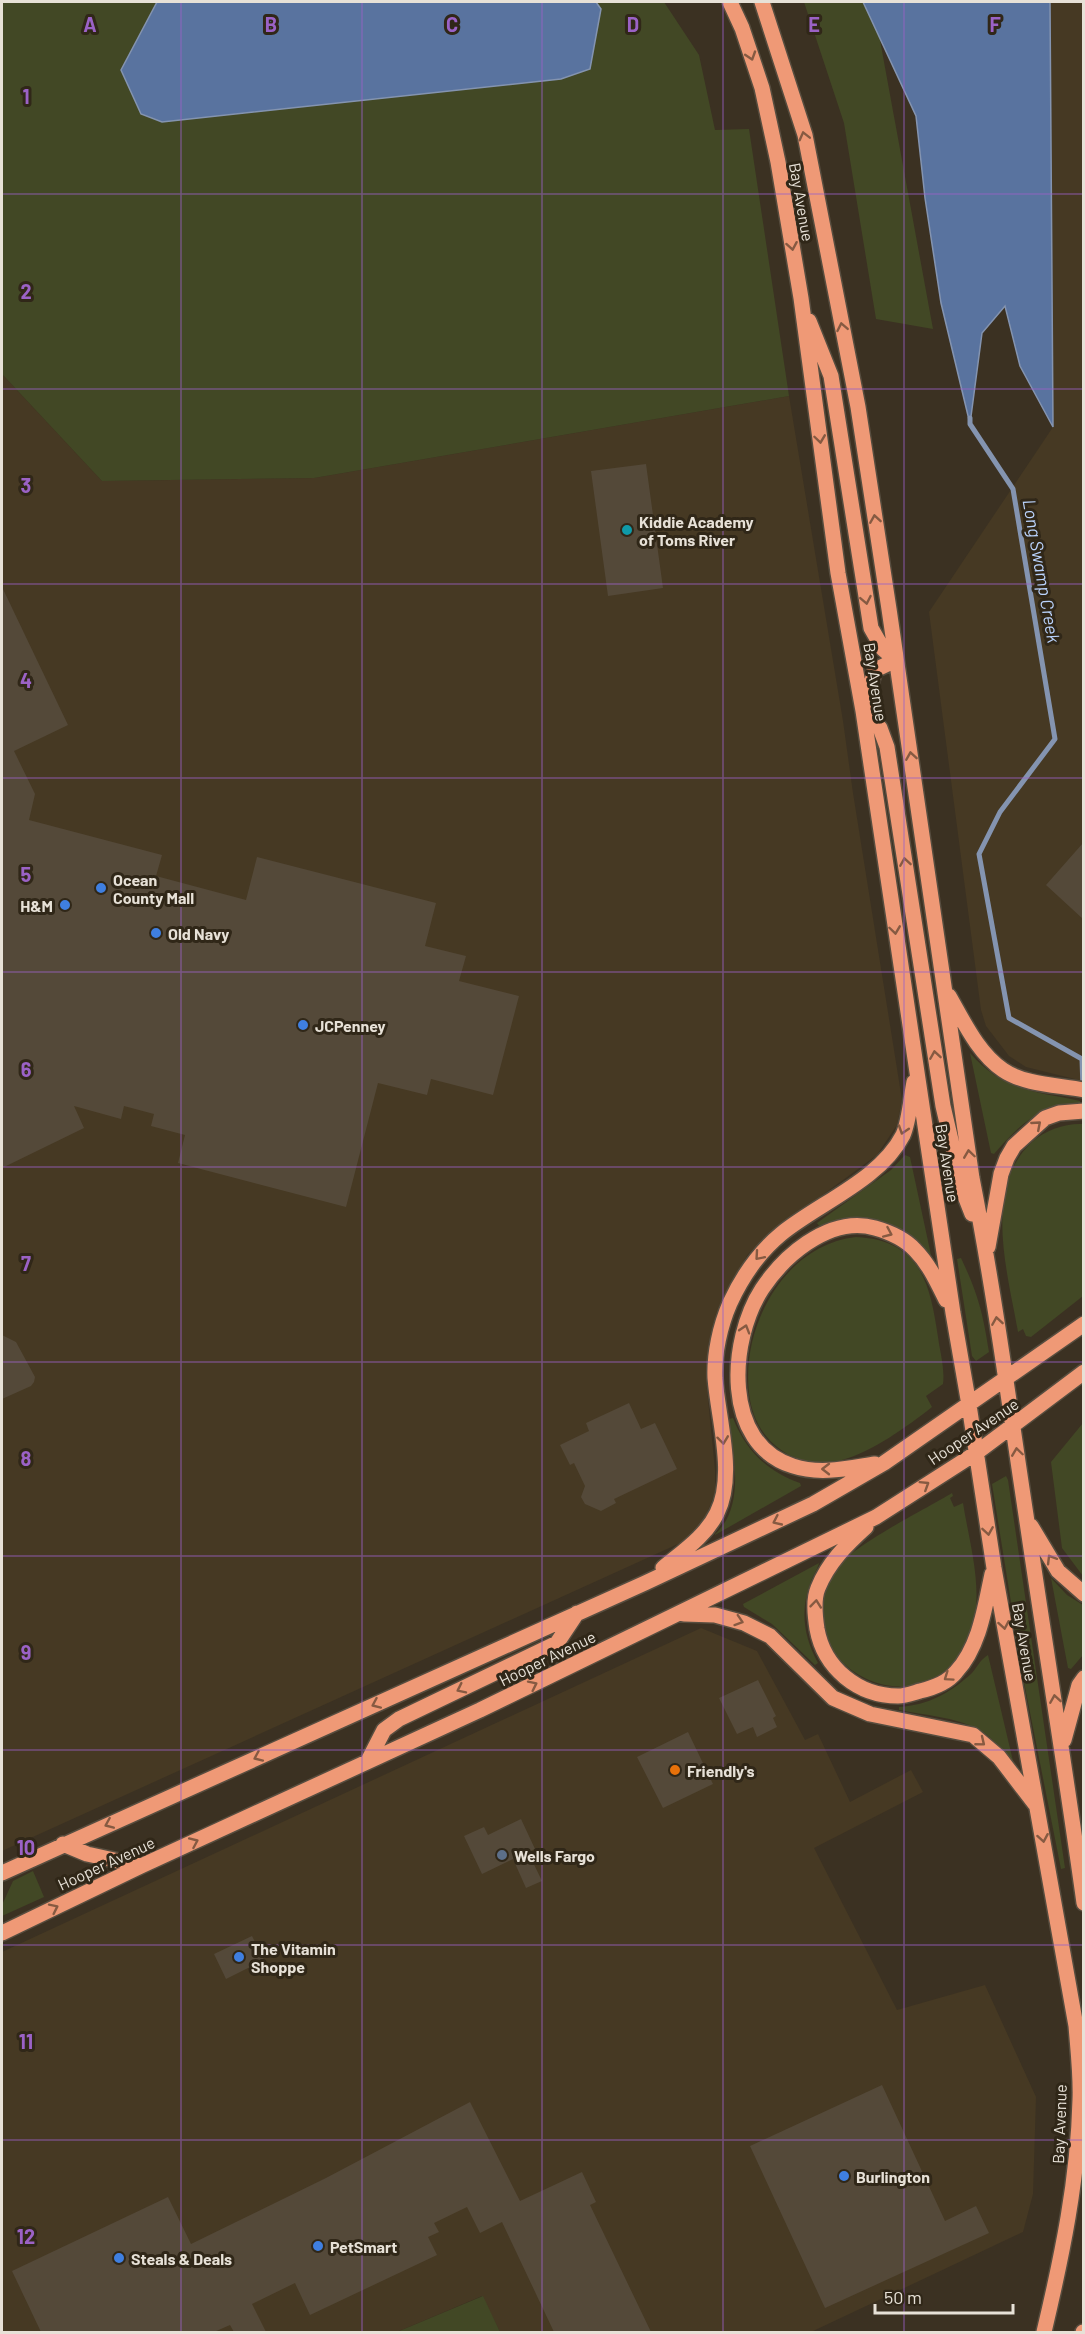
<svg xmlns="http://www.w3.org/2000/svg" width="1085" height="2334" font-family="Barlow,sans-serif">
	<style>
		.built { fill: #463923 }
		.green { fill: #424825 }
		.water { fill: #59739f; stroke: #8494b0; stroke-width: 1.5 }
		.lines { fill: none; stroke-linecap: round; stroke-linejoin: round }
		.stream { stroke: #8494b0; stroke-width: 5 }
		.building { fill: #544939 }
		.primary-casing { stroke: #574d3f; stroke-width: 18 }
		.primary { stroke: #ef9976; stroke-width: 15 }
		.oneway { stroke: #865a42 }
		.grid { fill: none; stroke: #9b62c6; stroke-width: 1.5; stroke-opacity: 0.55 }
		.culture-dot { fill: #0f9aa8; stroke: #302718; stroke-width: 2 }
		.shop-dot { fill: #3f7fe0; stroke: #302718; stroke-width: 2 }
		.food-dot { fill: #e8710a; stroke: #302718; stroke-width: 2 }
		.service-dot { fill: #5c6f8a; stroke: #302718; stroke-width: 2 }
		.labels { text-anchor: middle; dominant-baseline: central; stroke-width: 6; stroke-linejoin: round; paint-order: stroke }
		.street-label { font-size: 16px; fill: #e7e1d7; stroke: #302718 }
		.poi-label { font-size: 16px; font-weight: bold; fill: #e7e1d7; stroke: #302718; text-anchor: start }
		.water-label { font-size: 18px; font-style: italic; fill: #bad3fc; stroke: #302718 }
		.grid-label { font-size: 20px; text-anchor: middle; font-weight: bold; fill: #9b62c6; stroke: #302718; stroke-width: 6; stroke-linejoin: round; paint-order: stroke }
	</style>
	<rect width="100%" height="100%" fill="#3b3122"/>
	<path class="built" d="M1050,2H1083V1081L1026,1067L1009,1056L986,1026L981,1010L929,612L1053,427Z
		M2,374L102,481L314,478L789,396L843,721L853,793L902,1100L897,1125L877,1155L779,1227L748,1254L724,1296L716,1314L709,1341L706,1379L715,1470V1493L702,1526L689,1539L2,1851Z
		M701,1628L757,1651L805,1740L818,1734L850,1802L911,1770L923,1792L814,1848L897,2010L985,1985L1036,2097L1033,2194L1023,2232L811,2332H500L482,2296L397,2332H2V1952Z"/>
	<path class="green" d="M2,2H157L121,70L601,9L596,2H664L699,55L715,130L749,129L789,396L314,478L102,481L2,374Z
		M804,2H873L933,329L876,319L844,123Z
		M970,1053C1003,1091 1034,1091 1080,1101V1104C1038,1106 1019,1125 994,1154L991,1153Z
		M1083,1124V1296L1031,1337L1026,1336L1023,1329L1018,1332C1008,1274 982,1188 1032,1142C1045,1130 1066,1123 1083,1124Z
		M905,1155L910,1157L931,1255C925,1250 920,1243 914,1238C884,1216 853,1214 819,1226L817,1223L891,1170Z
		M856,1237C921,1240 930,1284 938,1337C940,1352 945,1369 943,1384L926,1396L932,1407C908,1426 872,1452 842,1460C825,1465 806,1463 789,1455C765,1442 752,1420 749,1393C741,1327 784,1245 856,1237Z
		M961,1258C978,1294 983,1313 989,1352L976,1361L972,1356L957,1259Z
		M733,1418C746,1451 767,1471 800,1483L801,1486L715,1535V1534C746,1507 733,1453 729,1419Z
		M1083,1423V1576L1062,1548L1051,1462Z
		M1006,1476L1008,1480L1065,1868L1061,1869L1023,1677L992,1484Z
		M952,1493L953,1496L950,1498L954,1507L963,1503C969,1541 982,1583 974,1621C945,1747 770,1670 837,1568C851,1546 926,1509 952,1493Z
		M819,1563C818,1569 812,1577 810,1584C800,1612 804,1637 818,1663L815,1665L772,1624L744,1607L743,1604Z
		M1051,1578L1067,1595L1083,1605V1655L1071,1669L1068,1668Z
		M988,1655L1013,1761C1001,1751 993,1737 978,1729C955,1717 924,1715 899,1710V1707C929,1705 950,1693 972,1673C977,1667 981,1659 988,1655Z
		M33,1871L44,1897L2,1916V1905L13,1881Z
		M483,2296L500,2332H397Z"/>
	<path class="water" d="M157,2H596L601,9L590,69L561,79L162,122L141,114L121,70Z
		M863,2H1050L1053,427L1020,366L1005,306L982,333L970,424L941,303L925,198L916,116Z"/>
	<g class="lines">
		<path class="stream" d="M970,418V424L1013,489L1055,739L1000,812L979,854L1009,1018L1082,1059L1083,1089"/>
	</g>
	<path class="building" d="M646,464L663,588L608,596L591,471Z
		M2,587L68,725L14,751L35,794L29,820L162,855L156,876L246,900L257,857L436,903L425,946L466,956L459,981L519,996L493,1095L431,1079L427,1095L378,1083L346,1207L178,1163L185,1135L151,1126L154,1114L124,1106L121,1119L74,1106L84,1128L2,1168Z
		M1083,843V919L1046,885Z
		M2,1335L16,1342L35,1377L34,1382L31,1386L2,1399Z
		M629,1403L641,1429L655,1423L677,1469L614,1499L616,1503L601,1511L585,1504L581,1497L585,1486L574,1463L570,1465L560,1445L589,1431L586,1423Z
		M758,1680L776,1716L773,1718L777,1727L757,1737L753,1727L737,1734L719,1698Z
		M688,1732L713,1784L663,1808L637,1757Z
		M521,1819L535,1849L528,1852L542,1881L526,1888L513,1859L482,1874L464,1836L484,1827L488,1835Z
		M252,1936L264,1960L226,1979L214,1954Z
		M882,2085L945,2221L976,2206L989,2233L825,2308L750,2146Z
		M470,2102L520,2201L582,2172L596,2202L590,2205L651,2332H554L502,2222L480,2233L467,2207L434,2223L439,2232L428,2237L437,2255L310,2315L295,2283L252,2304L266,2332H234L230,2325L214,2332H41L12,2271L168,2197L191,2244L326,2178Z"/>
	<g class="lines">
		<defs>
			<path id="primary" d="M730,2L742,28L762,88L778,162L801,298L838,573L863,711L953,1313L969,1405L994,1568L1076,2026C1078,2051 1081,2076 1080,2100C1078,2180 1062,2256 1044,2332
				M762,2L805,135L858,407L889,609L972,1178C994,1290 1009,1403 1026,1515C1045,1645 1066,1773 1084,1903
				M809,321L831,376L871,628L883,649L896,660
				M865,705L875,670L896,660
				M863,711L880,728L887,747L943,1106L963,1191L972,1214
				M949,996C964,1022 978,1053 1003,1070C1025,1085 1059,1085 1084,1090
				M988,1247L1001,1174L1007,1158L1014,1146L1045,1118L1059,1113L1084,1111
				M875,1464C849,1468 820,1475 793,1466C722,1444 729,1340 762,1289C774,1271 789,1255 807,1243C828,1229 851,1221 875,1228C889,1232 905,1239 915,1250C929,1264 937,1282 946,1300
				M1031,1526L1058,1571L1084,1594
				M866,1527C846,1545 828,1563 818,1588C813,1600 815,1616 817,1629C824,1668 858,1696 898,1696C905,1696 913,1693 920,1691C933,1688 948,1682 956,1672C980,1646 985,1606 992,1574
				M663,1568C682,1552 706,1536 717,1513C736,1475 718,1419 715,1378C714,1354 720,1326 730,1303C742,1277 758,1253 781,1234C819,1203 880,1180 903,1135C909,1122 911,1097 914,1082
				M684,1614L715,1615L744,1623L770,1636L833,1698L870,1714L973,1735L999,1757L1035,1804
				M1064,1740L1079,1685L1084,1678
				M368,1761L384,1730L399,1719L557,1643L577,1613
				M63,1844L87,1854L141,1866
				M2,1873L645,1583L813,1504L884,1463L1084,1324
				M2,1933L141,1866L480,1710L876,1517L976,1453L1084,1372
				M1083,2332H1084"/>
		</defs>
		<use href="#primary" class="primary-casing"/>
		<use href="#primary" class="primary"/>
	</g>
	<defs><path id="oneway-chevron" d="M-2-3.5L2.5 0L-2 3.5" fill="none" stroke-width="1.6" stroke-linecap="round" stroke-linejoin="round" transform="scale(1.5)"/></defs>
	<g class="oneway">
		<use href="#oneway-chevron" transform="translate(751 56) rotate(72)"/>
		<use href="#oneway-chevron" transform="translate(804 136) rotate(-104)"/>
		<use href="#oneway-chevron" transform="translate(792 246) rotate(80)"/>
		<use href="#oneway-chevron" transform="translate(842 327) rotate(-101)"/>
		<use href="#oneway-chevron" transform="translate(820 439) rotate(82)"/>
		<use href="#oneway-chevron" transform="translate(875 519) rotate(-99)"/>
		<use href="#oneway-chevron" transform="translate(866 600) rotate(79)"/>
		<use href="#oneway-chevron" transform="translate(911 756) rotate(-99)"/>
		<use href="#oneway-chevron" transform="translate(905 862) rotate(-99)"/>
		<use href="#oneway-chevron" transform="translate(895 930) rotate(82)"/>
		<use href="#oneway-chevron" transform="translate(935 1055) rotate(-99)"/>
		<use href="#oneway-chevron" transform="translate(1037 1125) rotate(-41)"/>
		<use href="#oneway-chevron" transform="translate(903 1130) rotate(108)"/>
		<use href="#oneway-chevron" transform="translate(969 1154) rotate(-98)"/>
		<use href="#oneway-chevron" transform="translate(888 1233) rotate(24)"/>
		<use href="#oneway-chevron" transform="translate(759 1256) rotate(131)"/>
		<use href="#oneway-chevron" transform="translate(997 1321) rotate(-99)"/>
		<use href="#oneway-chevron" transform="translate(745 1329) rotate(-73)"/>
		<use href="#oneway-chevron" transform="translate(723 1440) rotate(83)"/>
		<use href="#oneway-chevron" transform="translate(1017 1452) rotate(-98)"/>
		<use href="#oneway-chevron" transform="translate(826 1469) rotate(-180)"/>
		<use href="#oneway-chevron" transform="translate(925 1485) rotate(-32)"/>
		<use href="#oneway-chevron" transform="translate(777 1521) rotate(155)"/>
		<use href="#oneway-chevron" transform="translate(988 1531) rotate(81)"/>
		<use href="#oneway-chevron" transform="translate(1051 1559) rotate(-121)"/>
		<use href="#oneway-chevron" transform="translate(816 1604) rotate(-84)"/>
		<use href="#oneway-chevron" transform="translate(739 1621) rotate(18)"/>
		<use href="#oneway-chevron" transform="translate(1004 1625) rotate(80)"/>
		<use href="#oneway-chevron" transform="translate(948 1677) rotate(145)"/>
		<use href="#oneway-chevron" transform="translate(533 1685) rotate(-26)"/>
		<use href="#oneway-chevron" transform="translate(461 1689) rotate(154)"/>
		<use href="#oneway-chevron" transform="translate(1055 1699) rotate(-99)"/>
		<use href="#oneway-chevron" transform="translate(376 1704) rotate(156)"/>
		<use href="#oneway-chevron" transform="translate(981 1742) rotate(39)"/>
		<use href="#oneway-chevron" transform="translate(258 1757) rotate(156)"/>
		<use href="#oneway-chevron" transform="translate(109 1824) rotate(157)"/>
		<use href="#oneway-chevron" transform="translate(1043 1838) rotate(80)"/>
		<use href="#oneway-chevron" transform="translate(194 1842) rotate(-24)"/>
		<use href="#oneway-chevron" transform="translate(54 1908) rotate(-26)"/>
	</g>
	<path class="grid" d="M181,2V2332M362,2V2332M542,2V2332M723,2V2332M904,2V2332M2,194H1084M2,389H1084M2,584H1084M2,778H1084M2,972H1084M2,1167H1084M2,1362H1084M2,1556H1084M2,1750H1084M2,1945H1084M2,2140H1084"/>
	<circle class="culture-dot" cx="627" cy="530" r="6"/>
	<g class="shop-dot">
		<circle cx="101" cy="888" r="6"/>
		<circle cx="65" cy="905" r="6"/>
		<circle cx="156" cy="933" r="6"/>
		<circle cx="303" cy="1025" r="6"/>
		<circle cx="239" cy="1957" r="6"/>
		<circle cx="844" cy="2176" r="6"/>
		<circle cx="318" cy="2246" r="6"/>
		<circle cx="119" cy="2258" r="6"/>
	</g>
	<circle class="food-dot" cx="675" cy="1770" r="6"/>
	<circle class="service-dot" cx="502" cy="1855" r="6"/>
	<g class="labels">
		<g class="street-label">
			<text transform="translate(802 202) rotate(80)">Bay Avenue</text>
			<text transform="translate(876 682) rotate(81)">Bay Avenue</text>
			<text transform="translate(948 1163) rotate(81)">Bay Avenue</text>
			<text transform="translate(973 1431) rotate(-34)">Hooper Avenue</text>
			<text transform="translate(1025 1642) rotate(80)">Bay Avenue</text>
			<text transform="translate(547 1658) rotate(-26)">Hooper Avenue</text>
			<text transform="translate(106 1863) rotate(-25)">Hooper Avenue</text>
			<text transform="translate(1059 2124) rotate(-88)">Bay Avenue</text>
		</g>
		<g class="poi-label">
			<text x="639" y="521">Kiddie Academy<tspan x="639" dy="18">of Toms River</tspan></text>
			<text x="113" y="879">Ocean<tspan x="113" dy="18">County Mall</tspan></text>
			<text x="53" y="905" text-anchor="end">H&amp;M</text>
			<text x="168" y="933">Old Navy</text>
			<text x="315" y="1025">JCPenney</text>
			<text x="687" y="1770">Friendly's</text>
			<text x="514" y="1855">Wells Fargo</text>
			<text x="251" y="1948">The Vitamin<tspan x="251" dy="18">Shoppe</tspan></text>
			<text x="856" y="2176">Burlington</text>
			<text x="330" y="2246">PetSmart</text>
			<text x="131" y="2258">Steals &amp; Deals</text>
		</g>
		<g class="water-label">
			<text transform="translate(1042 571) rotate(80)">Long Swamp Creek</text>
		</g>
	</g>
	<g class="grid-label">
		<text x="90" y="32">A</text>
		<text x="271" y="32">B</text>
		<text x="452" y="32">C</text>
		<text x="633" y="32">D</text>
		<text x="814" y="32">E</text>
		<text x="995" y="32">F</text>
		<text x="26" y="104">1</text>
		<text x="26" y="299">2</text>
		<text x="26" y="493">3</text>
		<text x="26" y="688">4</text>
		<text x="26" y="882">5</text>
		<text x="26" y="1077">6</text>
		<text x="26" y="1271">7</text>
		<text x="26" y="1466">8</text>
		<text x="26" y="1660">9</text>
		<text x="26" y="1855">10</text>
		<text x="26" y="2049">11</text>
		<text x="26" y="2244">12</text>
	</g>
	<rect width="1085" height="2334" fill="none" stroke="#e7e1d7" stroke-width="6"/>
	<path d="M875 2304v9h138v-9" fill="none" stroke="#e7e1d7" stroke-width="3"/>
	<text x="884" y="2304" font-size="18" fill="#e7e1d7" stroke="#302718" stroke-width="4.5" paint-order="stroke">50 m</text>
</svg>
